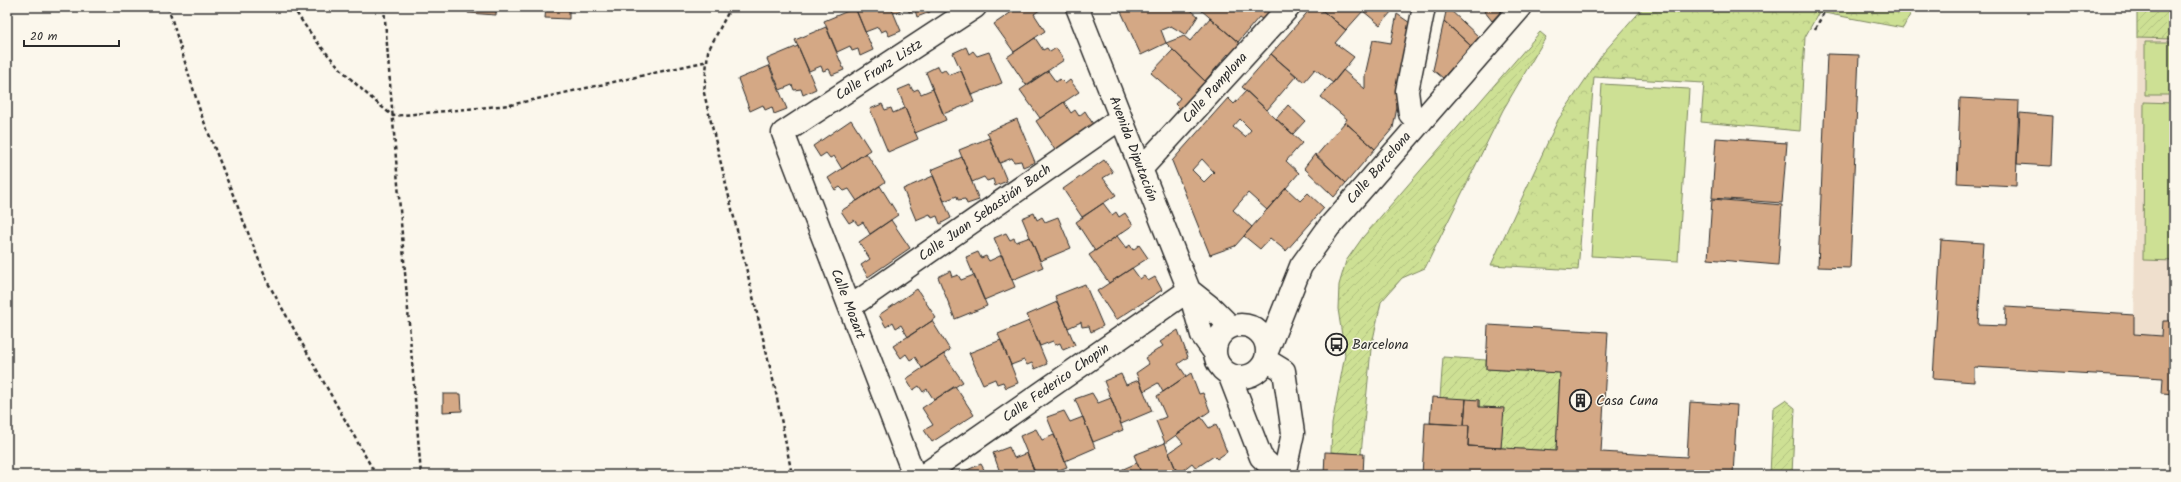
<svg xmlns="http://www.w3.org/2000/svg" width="2181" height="482" font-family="Kalam,sans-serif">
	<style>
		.built { fill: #efdfcd }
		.green { fill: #cde094; stroke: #7c8660 }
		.forest { fill: url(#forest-crowns); stroke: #7c8660 }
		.garden { fill: url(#garden-furrows); stroke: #7c8660 }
		.building { fill: #d4a885; stroke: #2b2b2b; fill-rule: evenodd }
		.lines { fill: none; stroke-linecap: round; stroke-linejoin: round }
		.minor-casing { stroke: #2b2b2b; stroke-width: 25 }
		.path { stroke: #2b2b2b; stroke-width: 2.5; stroke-dasharray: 4 3; stroke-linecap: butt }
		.minor { stroke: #fbf7ec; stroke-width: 22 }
		.labels { text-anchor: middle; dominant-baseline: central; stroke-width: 3; stroke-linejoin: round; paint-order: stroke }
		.street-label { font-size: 14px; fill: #2b2b2b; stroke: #fbf7ec }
		.poi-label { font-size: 14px; fill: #2b2b2b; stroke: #fbf7ec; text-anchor: start }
	</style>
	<defs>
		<pattern id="forest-crowns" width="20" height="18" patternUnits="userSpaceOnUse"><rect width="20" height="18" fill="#cde094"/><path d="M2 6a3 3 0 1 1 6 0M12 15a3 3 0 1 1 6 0" fill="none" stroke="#b0c080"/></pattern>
		<pattern id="garden-furrows" width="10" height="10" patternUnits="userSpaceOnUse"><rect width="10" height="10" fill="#cde094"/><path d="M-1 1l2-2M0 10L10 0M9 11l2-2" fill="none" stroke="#b0c080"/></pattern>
	</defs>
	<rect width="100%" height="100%" fill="#fbf7ec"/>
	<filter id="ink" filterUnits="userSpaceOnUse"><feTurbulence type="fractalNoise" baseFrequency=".025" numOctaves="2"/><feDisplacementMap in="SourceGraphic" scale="8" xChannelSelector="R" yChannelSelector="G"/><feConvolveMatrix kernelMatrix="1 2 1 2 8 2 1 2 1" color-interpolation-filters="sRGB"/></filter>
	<g filter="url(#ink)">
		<path class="built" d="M2137,7H2174V321H2163L2162,336L2134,334Z"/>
		<path class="green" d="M2145,42H2174V95H2145Z
			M1602,84L1689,89L1678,261L1591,256Z
			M2144,102L2174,103V261L2143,260Z"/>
		<path class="forest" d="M1644,7H1914L1903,28L1819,12L1805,37L1800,131L1701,122L1704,83L1594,77L1578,270L1491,265L1558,120L1604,52Z"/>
		<path class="garden" d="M2137,7H2174V39L2137,38Z
			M1540,32L1546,37L1503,110L1425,268L1402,278L1381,302L1371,349L1361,454L1331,452L1332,424L1345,355L1338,309L1339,285L1346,261L1363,237Z
			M1443,357L1486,360V369L1560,373L1556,451L1501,448L1503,408L1479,407V400L1440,398Z
			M1785,400L1795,408L1792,475H1770L1773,408Z"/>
		<path class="building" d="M468,7H496V15L468,13Z
			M546,7H569V19L545,18Z
			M855,7H891L901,31L889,36L886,30L881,32L878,27L865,32Z
			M891,7H928L930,12L917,17L915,10L909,12L907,7L894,13Z
			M1019,7H1044L1034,14L1045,31L1014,52L994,24Z
			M1119,7H1187L1198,16L1186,35L1171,26L1161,30L1166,43L1141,55Z
			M1203,7H1268L1274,12L1266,22L1259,17L1238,42L1201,10Z
			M1312,7H1318L1346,30L1335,43L1354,57L1333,83L1315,69L1304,82L1271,54Z
			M1318,7H1387L1392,11L1380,25L1363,11L1346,30Z
			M1447,7L1479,37L1471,46L1444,21Z
			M1481,7H1505L1492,21Z
			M855,8L873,50L860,56L858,49L852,51L850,46L837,52L824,21Z
			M1397,14L1413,25L1393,128L1375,149L1345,122L1347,119L1321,97L1343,70L1365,89V75L1373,40L1391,43Z
			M1210,18L1244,47L1234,59L1228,54L1205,81L1166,43L1184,36L1190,41Z
			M1444,21L1471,46L1443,78L1433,70Z
			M826,27L844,70L832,75L829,69L823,71L821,66L809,71L795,40Z
			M1035,38L1043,50L1047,48L1050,52L1056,48L1064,60L1026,85L1007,57Z
			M798,46L816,89L803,95L801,89L794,90L792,85L780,90L767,59Z
			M966,47L969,54L973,51L977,56L989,52L1002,83L972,95L953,53Z
			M1173,50L1210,86L1185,114L1175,104L1180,98L1151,73Z
			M1271,54L1296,76L1267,110L1242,87Z
			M1827,54L1859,55L1850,268L1818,267Z
			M769,66L787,109L774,114L772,107L765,110L763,105L750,111L738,79Z
			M938,66L941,72L945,70L949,75L961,70L974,102L943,114L926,72Z
			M1048,71L1056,82L1060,79L1065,84L1070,80L1079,92L1040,118L1020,90Z
			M910,85L913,91L918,89L921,94L933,89L946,120L915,133L898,90Z
			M1246,91L1302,143L1286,161L1299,173L1267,210L1248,193L1233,210L1252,227L1235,246L1210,255L1172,161L1228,98L1234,104ZM1240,119L1251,130L1245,137L1233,127ZM1202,159L1214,172L1204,182L1192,170Z
			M1960,98L2019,101L2016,186L1957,183Z
			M1064,102L1071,113L1075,110L1079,116L1085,111L1093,124L1055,150L1036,121Z
			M882,104L885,110L891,108L893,113L905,108L918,139L888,152L870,109Z
			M1288,105L1305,121L1293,134L1276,119Z
			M2020,113L2053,116L2051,166L2017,164Z
			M1017,119L1035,162L1023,167L1021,161L1014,162L1012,158L1000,163L987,132Z
			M851,120L870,150L842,169L834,156L830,158L826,153L820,157L813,146Z
			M1345,122L1375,149L1346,183L1316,156Z
			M989,138L1007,181L995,186L993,179L987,181L984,177L972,182L959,150Z
			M1716,138L1787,143L1782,203L1712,198Z
			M866,153L885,182L857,201L849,189L844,191L840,187L835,190L828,178Z
			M1315,154L1346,183L1334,197L1304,168Z
			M962,157L979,200L967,204L965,199L958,200L957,196L944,201L931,170Z
			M1104,160L1113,172L1103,178L1116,195L1082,217L1063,189Z
			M933,176L951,218L940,224L937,216L932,218L930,214L916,220L903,189Z
			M880,186L898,215L870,234L863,222L858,225L854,220L849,223L841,211Z
			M1286,188L1300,201L1308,193L1324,208L1286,251L1270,238L1260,249L1244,236Z
			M1712,199L1782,205L1778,265L1708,259Z
			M1103,203L1112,215L1116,212L1119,217L1125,213L1133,225L1095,251L1076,222Z
			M1034,213L1037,220L1042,217L1045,222L1058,217L1071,248L1040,261L1022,218Z
			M891,220L910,248L868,277L861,265L870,259L859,242Z
			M1006,233L1010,240L1014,238L1016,242L1030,237L1043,267L1012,280L994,238Z
			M1117,236L1126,248L1130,245L1133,250L1139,245L1148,258L1109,283L1089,255Z
			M1941,240L1983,243L1978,325L2005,326L2006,307L2134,315V334L2162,336L2163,321H2174V394L2162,393L2163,378L1974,367V382L1933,379Z
			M978,252L981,258L986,256L989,261L1002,255L1015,287L984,300L966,257Z
			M1132,268L1140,279L1144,276L1148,281L1155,277L1162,290L1116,320L1097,291Z
			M950,271L952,277L958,275L961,280L974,275L987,306L955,319L938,277Z
			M1085,284L1103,326L1091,332L1089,326L1082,327L1081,322L1068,328L1055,296Z
			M917,289L936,318L908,337L901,325L896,328L893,322L886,327L879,315Z
			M1057,302L1075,345L1063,350L1060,343L1055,345L1053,341L1040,346L1027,315Z
			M932,321L950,350L922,368L915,357L910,360L906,354L901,358L893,346Z
			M1029,321L1047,364L1035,369L1032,363L1027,365L1024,360L1011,365L998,334Z
			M1488,325L1608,332L1601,452L1687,457L1690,402L1737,405L1733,475H1422L1425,423L1469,425L1468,446L1556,451L1560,373L1486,369Z
			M1178,330L1188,357L1178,364L1186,376L1163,392L1158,383L1144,391L1136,373L1149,364L1145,358L1163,346L1160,342Z
			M1001,340L1018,383L1006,388L1003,382L997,384L995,379L983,384L969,353Z
			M944,354L963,382L934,400L927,389L923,392L919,386L913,390L906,379Z
			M1191,373L1199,394L1203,393L1210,411L1165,443L1156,421L1166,417L1157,396Z
			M1121,374L1126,385L1139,380L1152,411L1121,424L1104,381Z
			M955,386L974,415L932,442L924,430L933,425L922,408Z
			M1092,393L1098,403L1111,398L1123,430L1093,442L1075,399Z
			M443,394H461L462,411L443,412Z
			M1432,397L1466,399L1464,425L1430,423Z
			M1466,399L1479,400V407L1504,408L1501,448L1468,446L1469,425H1464Z
			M1064,411L1070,422L1083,417L1095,448L1065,461L1047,417Z
			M1201,417L1209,428L1216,424L1227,452L1217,459L1214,456L1196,468L1192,463L1178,474L1169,453L1183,443L1176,435Z
			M1036,429L1042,440L1054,435L1067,467L1046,475H1036L1020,436Z
			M1165,443L1178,475H1142L1134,455Z
			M1009,447L1014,458L1027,453L1036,475H1001L993,453Z
			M1325,452L1364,454L1363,475H1324Z
			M1137,463L1142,475H1109L1121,470Z
			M981,464L987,475H967L965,471Z"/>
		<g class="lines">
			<defs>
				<path id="minor" d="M1077,7L1189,290L1202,335L1215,353
					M1419,123L1410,114L1407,91L1424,7
					M1141,169L1289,7
					M1189,290L1213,309L1231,327
					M850,307L1121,118
					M1215 351a26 26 0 1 1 52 0a26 26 0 1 1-52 0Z
					M1268,349L1301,266L1329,227L1521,7
					M1266,360L1284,371L1293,433L1284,475
					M1229,374L1261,457L1280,475
					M914,475L783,133L975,7
					M924,475L1189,290"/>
			</defs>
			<use href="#minor" class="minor-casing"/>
			<path class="path" d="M168,7L201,114L268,283L376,475
				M293,7C319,50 354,85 393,116L510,105L708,61
				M384,7L421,475
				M731,7L708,51L704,93L775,388L792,475
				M1815,29L1827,7"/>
			<use href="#minor" class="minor"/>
		</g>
	</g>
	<defs>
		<symbol id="bus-ring" viewBox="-11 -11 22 22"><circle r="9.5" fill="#fbf7ec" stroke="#2b2b2b" stroke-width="1.5"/><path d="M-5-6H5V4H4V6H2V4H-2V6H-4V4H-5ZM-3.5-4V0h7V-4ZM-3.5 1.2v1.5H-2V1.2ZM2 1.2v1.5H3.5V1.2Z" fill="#2b2b2b"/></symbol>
		<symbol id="building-ring" viewBox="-11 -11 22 22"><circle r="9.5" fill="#fbf7ec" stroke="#2b2b2b" stroke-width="1.5"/><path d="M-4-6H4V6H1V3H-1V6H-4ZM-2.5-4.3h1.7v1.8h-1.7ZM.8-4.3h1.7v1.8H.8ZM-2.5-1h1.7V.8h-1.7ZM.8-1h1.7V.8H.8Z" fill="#2b2b2b"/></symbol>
	</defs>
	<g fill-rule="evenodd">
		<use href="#bus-ring" x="1324" y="332" width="25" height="25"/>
		<use href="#building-ring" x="1568" y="388" width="25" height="25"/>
	</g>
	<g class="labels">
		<g class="street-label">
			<text transform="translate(879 70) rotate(-33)">Calle Franz Listz</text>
			<text transform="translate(1215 88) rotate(-48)">Calle Pamplona</text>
			<text transform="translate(1133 149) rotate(69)">Avenida Diputación</text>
			<text transform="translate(1379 168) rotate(-49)">Calle Barcelona</text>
			<text transform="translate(985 213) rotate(-35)">Calle Juan Sebastián Bach</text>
			<text transform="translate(848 304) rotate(69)">Calle Mozart</text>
			<text transform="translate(1056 383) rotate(-35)">Calle Federico Chopin</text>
		</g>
		<g class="poi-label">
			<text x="1352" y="345">Barcelona</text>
			<text x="1596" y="401">Casa Cuna</text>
		</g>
	</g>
	<rect width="2181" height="482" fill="none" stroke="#fbf7ec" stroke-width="24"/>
	<rect x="12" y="12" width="2157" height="458" fill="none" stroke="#2b2b2b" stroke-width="1.5" filter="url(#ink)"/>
	<path d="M24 40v6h95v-6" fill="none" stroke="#2b2b2b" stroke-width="2"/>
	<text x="30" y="40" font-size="12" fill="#2b2b2b" stroke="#fbf7ec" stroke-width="3" paint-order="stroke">20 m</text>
</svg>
